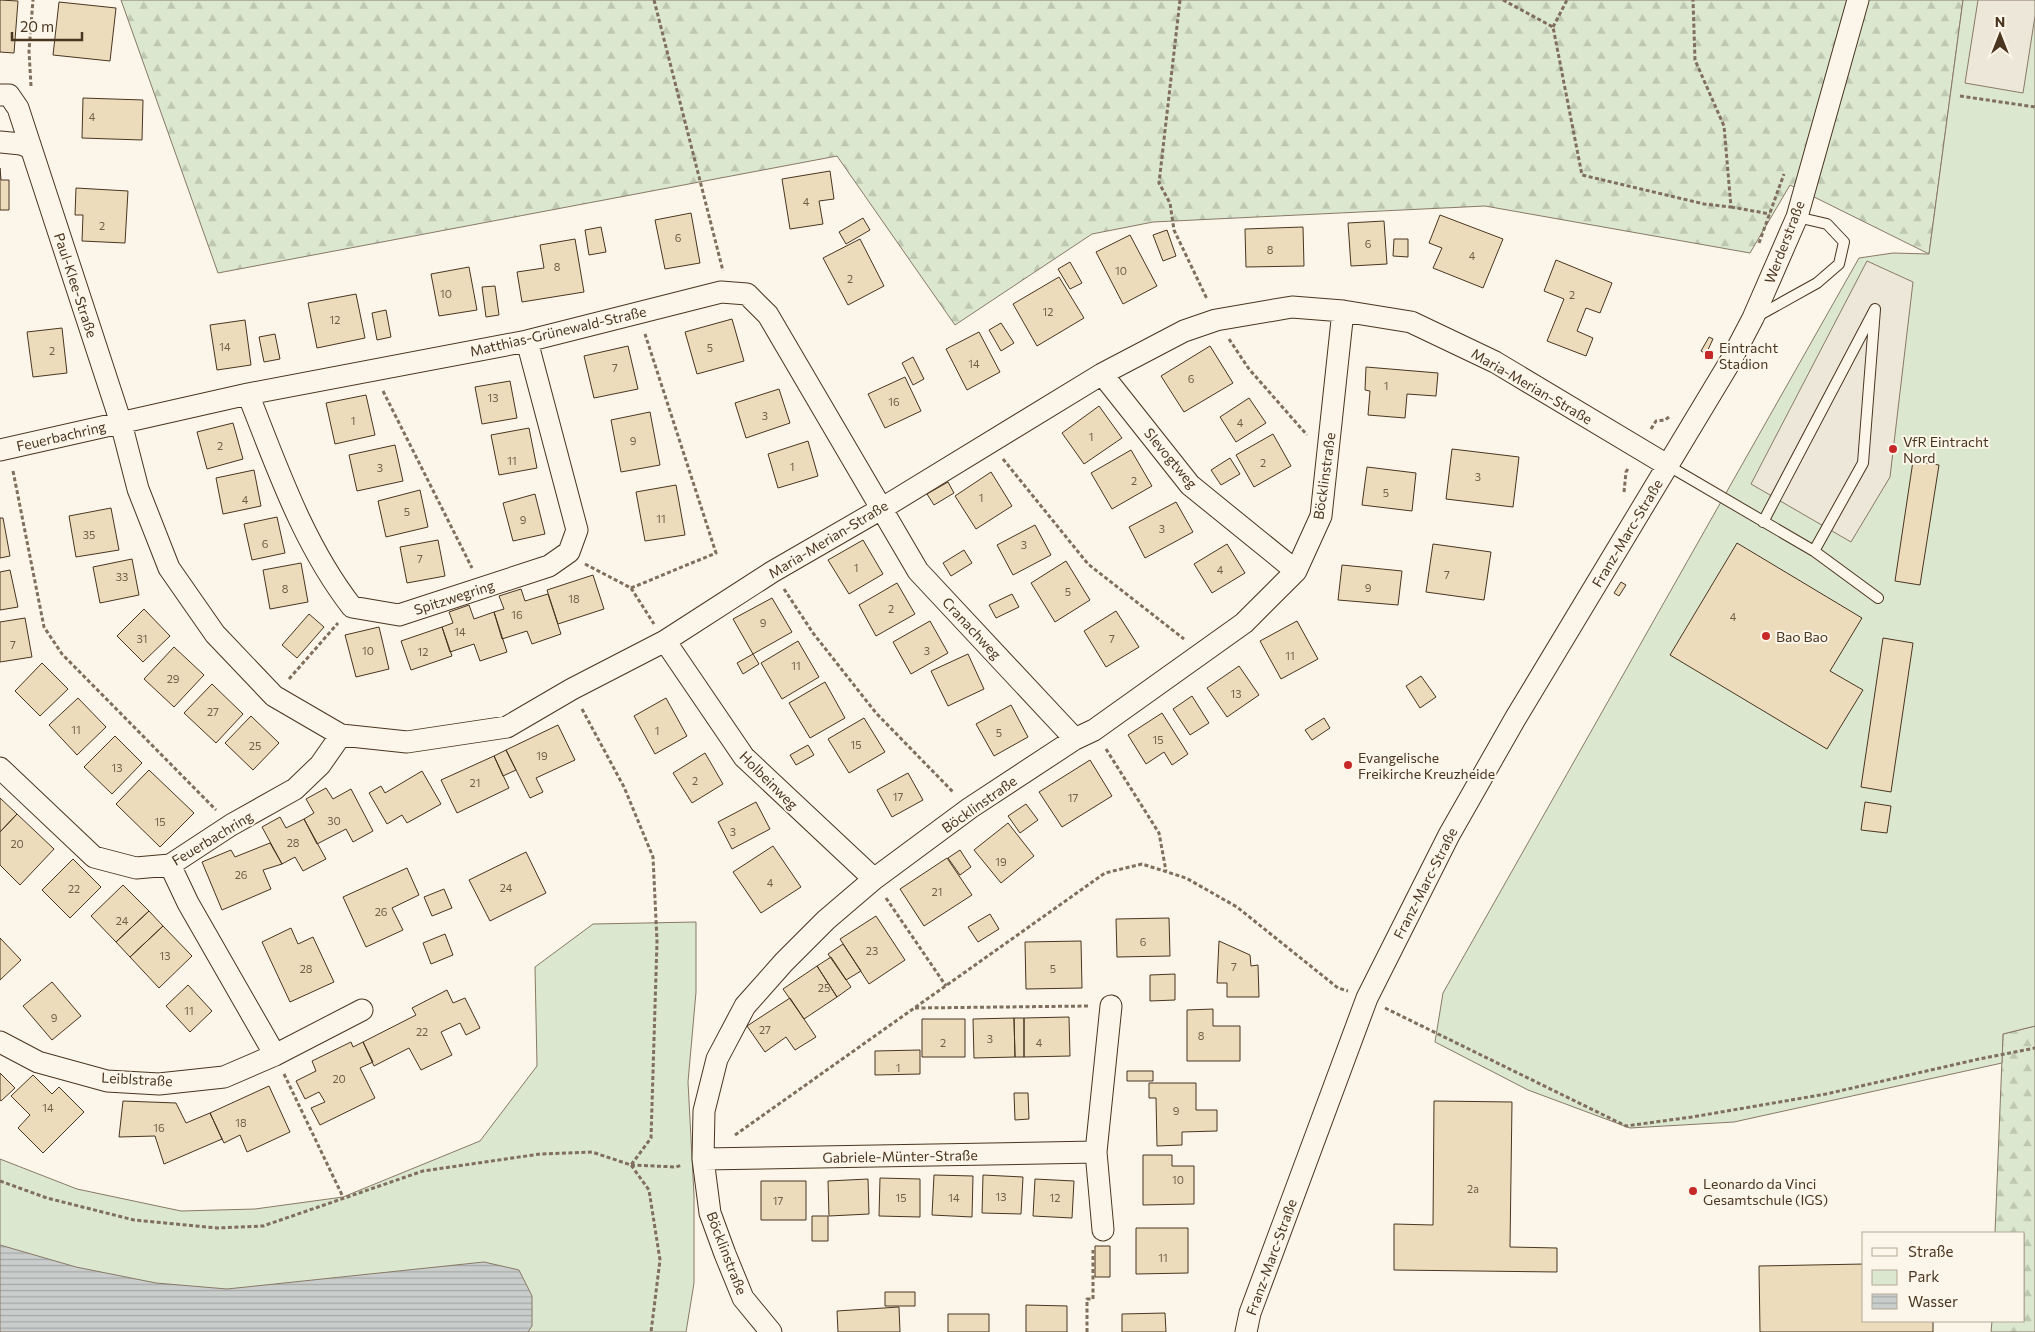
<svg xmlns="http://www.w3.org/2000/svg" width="2035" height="1332" font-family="Commissioner,sans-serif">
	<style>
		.forest { fill: url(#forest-firs); stroke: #887966 }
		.green { fill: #dce7d0; stroke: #887966 }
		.parking { fill: #ede7d9; stroke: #887966 }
		.water { fill: url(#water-rules); stroke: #887966 }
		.building { fill: #ecdcbc; stroke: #4a3520 }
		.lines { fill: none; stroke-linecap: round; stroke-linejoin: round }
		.service-casing { stroke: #4a3520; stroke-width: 12 }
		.minor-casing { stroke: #4a3520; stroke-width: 23 }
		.path { stroke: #7f6f5c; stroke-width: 3; stroke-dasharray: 4 2.5; stroke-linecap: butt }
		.service { stroke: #fbf6e9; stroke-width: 10 }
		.minor { stroke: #fbf6e9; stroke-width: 21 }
		.poi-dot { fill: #c62828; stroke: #fbf6e9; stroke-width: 2 }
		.labels { text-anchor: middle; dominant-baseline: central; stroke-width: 4; stroke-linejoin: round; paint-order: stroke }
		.number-label { font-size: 11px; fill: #725f47 }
		.street-label { font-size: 14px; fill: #4a3520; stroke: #fbf6e9 }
		.poi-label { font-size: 14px; fill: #4a3520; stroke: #fbf6e9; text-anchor: start }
	</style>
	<defs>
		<pattern id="forest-firs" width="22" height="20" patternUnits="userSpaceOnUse" patternTransform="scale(1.25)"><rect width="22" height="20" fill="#dce7d0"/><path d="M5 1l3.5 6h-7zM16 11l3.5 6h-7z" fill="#bec7b2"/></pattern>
		<pattern id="water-rules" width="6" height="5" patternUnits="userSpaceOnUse" patternTransform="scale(1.25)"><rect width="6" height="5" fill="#c9cecd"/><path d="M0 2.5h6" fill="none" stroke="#a5a8a6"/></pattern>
	</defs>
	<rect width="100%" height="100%" fill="#fbf6e9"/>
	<path class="forest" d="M121,0H1963L1929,254L1790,185L1750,253L1485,206L1153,222L1092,234L955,325L837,156L218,273Z
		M2035,1026V1332H1991L1992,1321H2024V1233H1995L2003,1034Z"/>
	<path class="green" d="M1963,0H2035V1026L2003,1034L2002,1063L1734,1122L1630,1128L1528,1090L1435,1042L1443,993L1859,258L1893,253L1929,254Z
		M696,922V992L688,1082L694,1195V1283L686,1332H0V1159L77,1189L181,1211L255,1209L343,1197L480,1141L537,1066L535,967L593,924Z"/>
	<path class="parking" d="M1978,0H2035V16L2023,93L1965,83Z
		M1867,261L1913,282L1890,477L1851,542L1751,484Z"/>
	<path class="water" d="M0,1245L76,1267L156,1283L227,1289L484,1262L519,1270L532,1296V1326L528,1332H0Z"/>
	<path class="building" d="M0,0L18,1L14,53L0,52Z
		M59,2L116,8L110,61L53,55Z
		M83,98L143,100L142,140L82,138Z
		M0,168L1,180H9V210H0Z
		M830,171L834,199L819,201L823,224L790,229L782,179Z
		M76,188L128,191L125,243L82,241L83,215H75Z
		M691,213L700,263L665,269L655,220Z
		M1440,215L1503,239L1483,288L1433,268L1442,248L1429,243Z
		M863,218L870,230L846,244L839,232Z
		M1384,221L1387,264L1351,266L1348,223Z
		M601,227L606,252L589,255L585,230Z
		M1303,227L1304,266L1246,267L1245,229Z
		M1167,230L1176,256L1163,261L1153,235Z
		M1130,235L1157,286L1123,304L1096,252Z
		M575,239L584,292L522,302L517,272L544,268L540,245Z
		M860,239L884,286L848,305L823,258Z
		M1394,239H1408V257L1393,256Z
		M1556,260L1612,283L1600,313L1586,308L1577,331L1593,338L1586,356L1547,341L1564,299L1544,291Z
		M1070,262L1082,283L1070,289L1058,269Z
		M469,267L477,310L439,316L431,274Z
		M1059,277L1084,318L1037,346L1013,304Z
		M495,286L499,315L486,317L482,287Z
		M356,294L365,338L317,348L308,303Z
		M386,310L391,337L377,340L372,313Z
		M732,319L744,361L697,374L685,332Z
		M245,320L251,365L217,370L210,325Z
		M1001,323L1014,343L1001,351L989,330Z
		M62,328L67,373L33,377L27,332Z
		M979,332L1000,372L967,390L946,349Z
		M275,334L280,359L264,362L259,337Z
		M1709,337L1713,339L1706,354L1701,351Z
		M628,346L638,389L594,398L584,356Z
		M1210,346L1233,383L1184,412L1161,376Z
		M913,357L924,379L913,385L902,363Z
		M1366,367L1438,373L1436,396L1407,394L1405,418L1368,415L1370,391L1365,390Z
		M905,377L921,411L885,428L868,394Z
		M510,381L517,418L482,424L475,387Z
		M779,389L790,423L746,438L735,403Z
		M366,395L375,435L335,444L326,403Z
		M1249,398L1266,423L1236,442L1220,417Z
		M1099,406L1122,438L1084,464L1062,433Z
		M650,412L660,465L621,472L611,420Z
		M233,423L243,459L207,469L197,432Z
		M529,428L537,468L499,475L491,435Z
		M1273,434L1291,466L1254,487L1236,455Z
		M808,441L818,476L778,488L768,454Z
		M395,445L403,481L357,491L349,455Z
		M1452,449L1519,457L1513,507L1446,499Z
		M1131,450L1152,486L1112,509L1091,473Z
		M1230,458L1240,474L1221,485L1211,470Z
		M1913,461L1939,465L1920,585L1895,581Z
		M1367,467L1416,473L1412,511L1362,505Z
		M254,470L261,506L223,514L216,478Z
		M991,472L1012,506L976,529L955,496Z
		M948,482L954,493L934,505L927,494Z
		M676,485L685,535L645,541L636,492Z
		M420,490L428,527L386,537L378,501Z
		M535,494L545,534L513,541L503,503Z
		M1176,502L1193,532L1145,558L1129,527Z
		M111,508L119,550L76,557L69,516Z
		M277,517L285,553L252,560L244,524Z
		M0,518H3L10,556L0,558Z
		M1035,525L1051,555L1013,575L997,545Z
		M438,540L445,576L407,583L400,547Z
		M863,540L883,574L849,594L828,560Z
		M1737,543L1862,618L1830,671L1863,690L1827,749L1670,655Z
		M1227,544L1245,573L1212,593L1194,564Z
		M1433,544L1491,552L1484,600L1426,592Z
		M964,550L972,563L951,576L943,563Z
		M132,559L139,595L100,603L93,567Z
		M1066,561L1090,600L1055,622L1031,583Z
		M301,563L308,602L270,609L263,570Z
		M1342,565L1402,571L1398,605L1338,600Z
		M10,570L18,607L0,610V572Z
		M593,575L604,609L558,624L547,590Z
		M1621,582L1626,585L1619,596L1614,593Z
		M897,583L915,614L876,636L859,605Z
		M521,589L525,601L548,594L561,634L532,644L527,631L502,639L494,612L504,609L499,596Z
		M1012,594L1019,607L996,618L989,605Z
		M772,598L792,632L753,654L733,619Z
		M469,605L474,619L494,612L507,652L480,661L474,644L450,652L442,627L453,623L449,612Z
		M144,609L170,636L143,662L117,636Z
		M1116,611L1139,647L1106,667L1084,631Z
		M309,614L324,627L297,658L282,645Z
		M25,618L32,657L0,662V622Z
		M930,621L948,653L911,674L893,642Z
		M1297,621L1318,659L1281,679L1260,641Z
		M379,627L389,669L356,677L345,635Z
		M442,627L452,656L411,670L401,641Z
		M1883,638L1913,643L1891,792L1861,787Z
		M798,641L819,677L782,699L761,663Z
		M174,647L204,675L174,707L144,679Z
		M753,654L759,664L743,674L737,663Z
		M968,654L984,689L948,706L931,671Z
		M42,663L68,689L40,716L15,691Z
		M1239,666L1259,695L1227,717L1207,688Z
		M1421,676L1436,697L1420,708L1406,686Z
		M825,682L845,718L810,738L789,703Z
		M212,684L243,714L216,743L184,713Z
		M1192,696L1209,723L1190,735L1173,709Z
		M78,698L106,727L77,755L49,725Z
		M666,698L687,736L655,754L634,716Z
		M1011,705L1028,737L994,756L976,724Z
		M1162,713L1188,754L1172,765L1164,752L1146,764L1128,735Z
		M251,716L279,743L253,770L225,743Z
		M864,718L885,752L849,773L828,739Z
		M1324,718L1330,728L1312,740L1305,730Z
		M558,725L575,760L536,778L543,792L530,798L506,750Z
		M115,736L142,763L112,794L84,767Z
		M808,745L814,755L796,765L790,755Z
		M506,750L516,770L503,776L494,756Z
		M705,753L723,784L692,803L673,773Z
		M494,756L509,788L457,813L441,780Z
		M1090,760L1112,796L1062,827L1039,792Z
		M149,770L194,813L160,847L116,804Z
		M422,771L441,804L407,823L402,815L387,824L369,793L381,786L385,793Z
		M908,773L923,800L892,817L877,790Z
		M326,788L333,799L351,789L373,831L353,842L346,829L317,844L304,819L314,813L306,799Z
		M0,798L17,814L0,832Z
		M756,802L770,829L732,849L718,822Z
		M1865,802L1891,806L1887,833L1861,830Z
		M1026,804L1038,820L1020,833L1008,816Z
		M17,814L54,849L20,885L0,865V832Z
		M280,817L286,828L304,819L326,859L303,871L295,857L282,864L262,827Z
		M1008,823L1034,856L1001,883L974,850Z
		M270,843L282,864L263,870L271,889L222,910L202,862L231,850L235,857Z
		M773,846L801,887L761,913L733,872Z
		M960,850L971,867L960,875L948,858Z
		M526,852L546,893L490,921L469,880Z
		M947,858L972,895L924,926L900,889Z
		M73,859L101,887L70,918L42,890Z
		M407,868L419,895L392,908L403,930L366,947L343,897Z
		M123,885L149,911L116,942L91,916Z
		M444,889L452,908L432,916L424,897Z
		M149,911L163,926L130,957L116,942Z
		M990,914L999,929L978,942L968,927Z
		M876,916L905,960L869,984L840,939Z
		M1169,918L1170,956L1117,957L1116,919Z
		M163,926L192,956L159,988L130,957Z
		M291,928L298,944L313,937L334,982L290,1002L262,942Z
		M445,934L453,955L431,964L423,943Z
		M0,938L21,960L0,980Z
		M1081,941L1082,988L1026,989L1025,942Z
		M1219,941L1250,955L1251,966L1258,965L1259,997H1227V983H1217Z
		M843,944L861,971L846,980L828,954Z
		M831,957L851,987L837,997L817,966Z
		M817,966L837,997L804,1019L783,989Z
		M1175,974V1000L1150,1001V975Z
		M52,982L81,1016L52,1040L23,1006Z
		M188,985L212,1011L190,1032L166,1006Z
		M447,990L453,1003L465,998L480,1028L466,1035L460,1023L441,1032L452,1055L421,1070L409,1048L374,1066L363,1042L416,1015L412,1008Z
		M790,998L816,1037L795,1050L786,1037L765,1052L747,1026Z
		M1213,1009V1026H1240V1061H1187V1010Z
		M1069,1017L1070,1056L1024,1057V1018Z
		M1014,1018H1024V1057H1015Z
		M1014,1018L1015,1057L974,1058L973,1019Z
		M922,1019H965V1057H922Z
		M351,1042L353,1047L363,1042L373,1062L360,1068L375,1098L320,1125L311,1108L325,1102L319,1092L305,1099L296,1081L316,1071L312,1061Z
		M920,1050V1074L875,1075V1051Z
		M1127,1071H1153V1081H1127Z
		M0,1073L15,1088L1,1101L0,1100Z
		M33,1075L52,1094L59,1087L84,1112L43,1153L18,1128L30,1115L11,1096Z
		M1149,1083H1196V1110H1217V1131L1182,1132V1145L1157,1146L1156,1098H1149Z
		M269,1086L290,1132L247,1152L240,1135L224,1143L210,1113Z
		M1014,1093H1028L1029,1119L1015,1120Z
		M123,1101L176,1103L186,1123L210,1113L222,1139L164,1164L155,1136L119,1137Z
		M1434,1101L1512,1102L1510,1247L1557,1248V1272L1394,1270V1224L1433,1225Z
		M1143,1155H1172V1166H1194V1204L1143,1205Z
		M934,1175L973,1176L972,1217L932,1215Z
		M983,1175L1023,1177L1021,1214L982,1213Z
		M880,1178L920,1179V1217L879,1216Z
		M868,1179L869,1214L829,1216L828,1181Z
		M1035,1179L1074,1181L1072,1218L1033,1216Z
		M761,1181H806V1220H761Z
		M812,1216H828V1241H812Z
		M1136,1228H1188V1273L1136,1274Z
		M1095,1246H1110V1277H1095Z
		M1864,1264V1321H1933V1332H1760L1759,1266Z
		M885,1292H915V1306H885Z
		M1026,1305L1067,1306V1332H1026Z
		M899,1307L900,1332H838L837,1311Z
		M1165,1313L1166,1332H1122V1314Z
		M948,1314H989V1332H948Z"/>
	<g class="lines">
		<defs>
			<path id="service" d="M1756,317L1817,283L1839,264L1844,242L1827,224L1797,217
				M1667,465L1814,551L1878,598
				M1763,522L1875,309L1863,463L1814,551"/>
			<path id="minor" d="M0,95H9L18,108L121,423L138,489L169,568L215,634L274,696L341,735L407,742L507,727L572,689L665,641L772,572L881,509L1102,374L1184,331L1216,320L1292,307L1343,311L1411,322L1495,362L1667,465
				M0,142L21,144L31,148
				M1102,374L1190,485L1296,571
				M248,394C277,467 303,544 352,607L399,615L549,566L569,552L577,530L527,341
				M0,450L248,394L527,341L721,292L747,294L768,315L918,571L1075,739
				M665,641L744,757L874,879
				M0,768L94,857L136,868L170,865L231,825L295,789L320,765L341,735
				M170,865L188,903L275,1055
				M0,1042L38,1062L107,1081L159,1084L224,1077L275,1055L362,1010
				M703,1159L1096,1152
				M1103,1230L1096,1152L1111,1006
				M771,1332L743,1298L725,1254L710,1213L703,1159L704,1111L717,1059L745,1006L784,962L826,920L874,879L970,808L1075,739L1094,730L1244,623L1296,571L1321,516L1343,311
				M1246,1332L1250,1313L1367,998L1449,835L1515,719L1730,362L1753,318L1797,217L1858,0"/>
		</defs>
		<use href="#service" class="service-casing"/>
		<use href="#minor" class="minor-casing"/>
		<path class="path" d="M654,0L723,271
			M1180,0L1159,183L1170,203L1174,230L1207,299
			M1503,0L1553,27L1582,175L1704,204L1731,207L1724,126L1695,60L1693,0
			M1553,27L1567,0
			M31,86L29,51L33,0
			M1960,96L2035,107
			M1731,207L1770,214
			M1759,243L1784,174
			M1229,339L1249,369L1307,435
			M383,391L472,568
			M1651,429L1656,421L1665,420L1669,417
			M1003,459L1088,564L1184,639
			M13,471L44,627L62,654L216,810
			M1624,492L1626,472L1629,467
			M585,564L631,588L654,624
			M631,588L716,553L645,334
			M784,589L813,633L876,713L954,793
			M289,679L338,623
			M582,709L624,787L653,857L657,941L651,1138L631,1165
			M1106,749L1159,833L1166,871
			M886,898L946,986
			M915,1008L1089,1006
			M1385,1008L1626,1126L1692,1117L1826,1094L1979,1059L2035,1048
			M284,1074L343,1197
			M735,1135L1105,873L1142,864L1186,878L1237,907L1338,988L1348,991
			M631,1165L676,1167L682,1165
			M0,1181L47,1198L134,1220L217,1228L263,1226L423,1171L540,1154L592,1152L631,1165L649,1190L660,1260L651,1332
			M1087,1332V1299H1093V1250"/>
		<use href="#service" class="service"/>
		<use href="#minor" class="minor"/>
	</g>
	<g class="poi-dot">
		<rect x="1704" y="350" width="10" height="10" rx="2.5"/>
		<circle cx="1893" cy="449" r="5"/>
		<circle cx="1766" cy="636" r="5"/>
		<circle cx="1348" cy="765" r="5"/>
		<circle cx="1693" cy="1191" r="5"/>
	</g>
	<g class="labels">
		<g class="number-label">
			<text x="92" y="116">4</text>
			<text x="806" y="201">4</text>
			<text x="102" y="225">2</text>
			<text x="678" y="237">6</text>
			<text x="1368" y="243">6</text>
			<text x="1270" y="249">8</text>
			<text x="1472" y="255">4</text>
			<text x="557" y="266">8</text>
			<text x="1121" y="270">10</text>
			<text x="850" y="278">2</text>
			<text x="446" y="293">10</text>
			<text x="1572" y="294">2</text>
			<text x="1048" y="311">12</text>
			<text x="335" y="319">12</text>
			<text x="225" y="346">14</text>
			<text x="710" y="347">5</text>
			<text x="52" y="350">2</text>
			<text x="974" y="363">14</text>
			<text x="615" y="367">7</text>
			<text x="1191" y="378">6</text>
			<text x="1386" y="385">1</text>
			<text x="493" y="397">13</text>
			<text x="894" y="401">16</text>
			<text x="765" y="415">3</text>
			<text x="353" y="420">1</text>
			<text x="1240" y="422">4</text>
			<text x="1091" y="436">1</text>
			<text x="633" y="440">9</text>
			<text x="220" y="445">2</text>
			<text x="512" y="460">11</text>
			<text x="1263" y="462">2</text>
			<text x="792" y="466">1</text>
			<text x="380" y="467">3</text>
			<text x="1478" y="476">3</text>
			<text x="1134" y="480">2</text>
			<text x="1386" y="492">5</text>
			<text x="981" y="497">1</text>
			<text x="245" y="499">4</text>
			<text x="407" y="511">5</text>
			<text x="661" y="518">11</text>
			<text x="523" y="519">9</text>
			<text x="1162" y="528">3</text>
			<text x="89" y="534">35</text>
			<text x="265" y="543">6</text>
			<text x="1024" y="544">3</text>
			<text x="420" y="558">7</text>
			<text x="856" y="567">1</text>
			<text x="1220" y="569">4</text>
			<text x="1447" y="574">7</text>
			<text x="122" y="576">33</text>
			<text x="1368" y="587">9</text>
			<text x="285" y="588">8</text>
			<text x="1068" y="591">5</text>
			<text x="574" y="598">18</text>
			<text x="891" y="608">2</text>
			<text x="517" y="614">16</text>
			<text x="1733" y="616">4</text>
			<text x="763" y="622">9</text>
			<text x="460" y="631">14</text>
			<text x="142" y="638">31</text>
			<text x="1112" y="638">7</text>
			<text x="13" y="644">7</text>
			<text x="368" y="650">10</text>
			<text x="927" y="650">3</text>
			<text x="423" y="651">12</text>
			<text x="1290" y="655">11</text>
			<text x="796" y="665">11</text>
			<text x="173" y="678">29</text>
			<text x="1236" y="693">13</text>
			<text x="213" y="711">27</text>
			<text x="76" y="729">11</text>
			<text x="657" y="730">1</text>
			<text x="999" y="732">5</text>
			<text x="1158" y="739">15</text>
			<text x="856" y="744">15</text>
			<text x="255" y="745">25</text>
			<text x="542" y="755">19</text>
			<text x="117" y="767">13</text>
			<text x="695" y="780">2</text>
			<text x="475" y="782">21</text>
			<text x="898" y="796">17</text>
			<text x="1073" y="797">17</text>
			<text x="334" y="820">30</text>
			<text x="160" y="821">15</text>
			<text x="733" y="831">3</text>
			<text x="293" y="842">28</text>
			<text x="17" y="843">20</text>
			<text x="1001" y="861">19</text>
			<text x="241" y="874">26</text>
			<text x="770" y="882">4</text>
			<text x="506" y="887">24</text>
			<text x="74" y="888">22</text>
			<text x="937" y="891">21</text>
			<text x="381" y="911">26</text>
			<text x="122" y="920">24</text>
			<text x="1143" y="941">6</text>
			<text x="872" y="950">23</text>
			<text x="165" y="955">13</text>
			<text x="1234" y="966">7</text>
			<text x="306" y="968">28</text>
			<text x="1053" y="968">5</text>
			<text x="824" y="987">25</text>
			<text x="189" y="1010">11</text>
			<text x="54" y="1017">9</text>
			<text x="765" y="1029">27</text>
			<text x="422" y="1031">22</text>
			<text x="1201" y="1035">8</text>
			<text x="990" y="1038">3</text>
			<text x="943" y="1042">2</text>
			<text x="1039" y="1042">4</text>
			<text x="898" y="1067">1</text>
			<text x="339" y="1078">20</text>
			<text x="48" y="1107">14</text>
			<text x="1176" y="1110">9</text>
			<text x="241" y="1122">18</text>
			<text x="159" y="1127">16</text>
			<text x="1178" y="1179">10</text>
			<text x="1473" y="1188">2a</text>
			<text x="1001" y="1196">13</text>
			<text x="901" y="1197">15</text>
			<text x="954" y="1197">14</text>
			<text x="1055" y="1197">12</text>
			<text x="778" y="1200">17</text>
			<text x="1163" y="1257">11</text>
		</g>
		<g class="street-label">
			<text transform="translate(1784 242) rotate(-69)">Werderstraße</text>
			<text transform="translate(76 285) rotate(72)">Paul-Klee-Straße</text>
			<text transform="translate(558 331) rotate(-13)">Matthias-Grünewald-Straße</text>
			<text transform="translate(1532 386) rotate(30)">Maria-Merian-Straße</text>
			<text transform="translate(61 436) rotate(-13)">Feuerbachring</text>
			<text transform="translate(1171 458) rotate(50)">Slevogtweg</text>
			<text transform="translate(1324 476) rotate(-82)">Böcklinstraße</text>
			<text transform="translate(1627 533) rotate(-59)">Franz-Marc-Straße</text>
			<text transform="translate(828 539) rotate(-31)">Maria-Merian-Straße</text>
			<text transform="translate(454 597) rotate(-18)">Spitzwegring</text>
			<text transform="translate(972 628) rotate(47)">Cranachweg</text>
			<text transform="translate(769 780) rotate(45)">Holbeinweg</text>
			<text transform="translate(979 804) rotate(-35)">Böcklinstraße</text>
			<text transform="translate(212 838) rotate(-31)">Feuerbachring</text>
			<text transform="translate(1425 883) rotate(-63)">Franz-Marc-Straße</text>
			<text transform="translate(137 1079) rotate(3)">Leiblstraße</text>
			<text transform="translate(900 1156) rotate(-1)">Gabriele-Münter-Straße</text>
			<text transform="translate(727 1253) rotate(69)">Böcklinstraße</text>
			<text transform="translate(1271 1257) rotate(-70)">Franz-Marc-Straße</text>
		</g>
		<g class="poi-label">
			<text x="1719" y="347">Eintracht<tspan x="1719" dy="16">Stadion</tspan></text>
			<text x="1903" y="441">VfR Eintracht<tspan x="1903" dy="16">Nord</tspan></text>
			<text x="1776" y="636">Bao Bao</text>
			<text x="1358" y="757">Evangelische<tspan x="1358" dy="16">Freikirche Kreuzheide</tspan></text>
			<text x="1703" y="1183">Leonardo da Vinci<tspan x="1703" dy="16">Gesamtschule (IGS)</tspan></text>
		</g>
	</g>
	<rect x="1862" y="1232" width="162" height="90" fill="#fbf6e9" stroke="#b4a999"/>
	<rect x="1872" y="1248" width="25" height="8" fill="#fbf6e9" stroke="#b4a999"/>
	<text x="1908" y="1257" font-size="15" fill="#4a3520">Straße</text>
	<rect x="1872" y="1270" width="25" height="15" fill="#dce7d0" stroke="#b4a999"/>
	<text x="1908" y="1282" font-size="15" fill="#4a3520">Park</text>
	<rect x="1872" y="1294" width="25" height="15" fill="url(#water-rules)" stroke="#b4a999"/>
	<text x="1908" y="1307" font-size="15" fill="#4a3520">Wasser</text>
	<g transform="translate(2000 35)" stroke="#fbf6e9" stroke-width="4" paint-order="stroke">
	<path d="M0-4L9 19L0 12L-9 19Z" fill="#4a3520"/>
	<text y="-8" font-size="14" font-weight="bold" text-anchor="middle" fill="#4a3520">N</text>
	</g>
	<path d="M12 32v8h70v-8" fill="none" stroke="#4a3520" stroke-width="2.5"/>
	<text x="20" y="32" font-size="15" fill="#4a3520" stroke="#fbf6e9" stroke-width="4" paint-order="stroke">20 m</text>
</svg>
